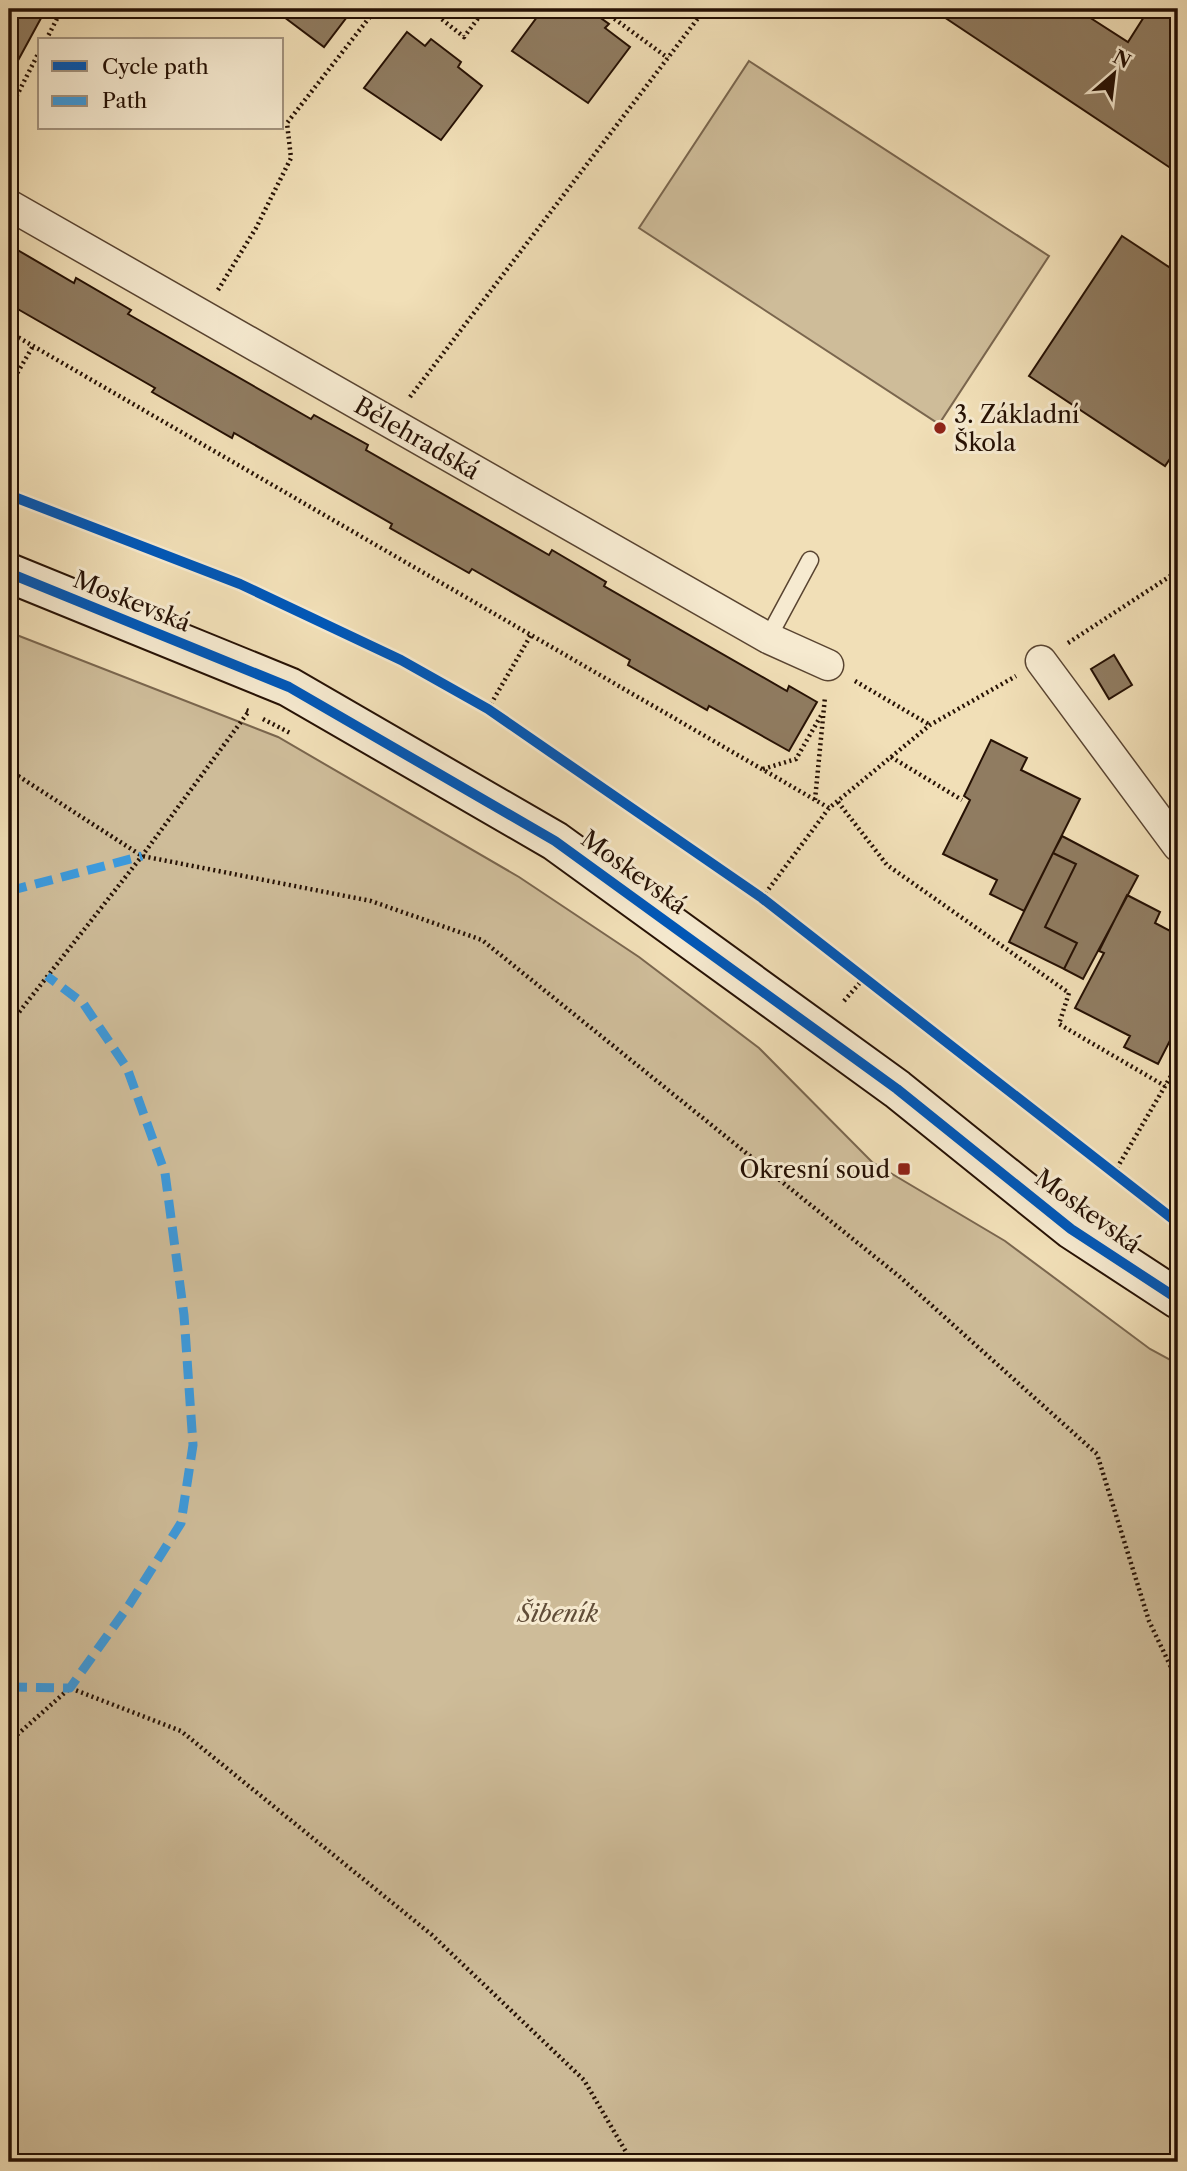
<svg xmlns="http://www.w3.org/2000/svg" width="1187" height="2171" font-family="'Libre Caslon Text',serif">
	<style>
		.green { fill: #cebc99; stroke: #7a664e; stroke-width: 2 }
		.building { fill: #907c61; stroke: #261104; stroke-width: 2 }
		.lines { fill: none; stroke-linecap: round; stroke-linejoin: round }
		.lane-casing { stroke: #594431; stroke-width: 19 }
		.street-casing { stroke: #594431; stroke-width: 33 }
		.secondary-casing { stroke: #261104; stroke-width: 42 }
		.path { stroke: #261104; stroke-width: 4.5; stroke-dasharray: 2 3.5; stroke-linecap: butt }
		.lane { stroke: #f6ead0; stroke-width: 16 }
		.street { stroke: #f6ead0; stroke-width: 30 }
		.secondary { stroke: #f6ead0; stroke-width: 38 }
		.quiet { stroke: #3c9add; stroke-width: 9; stroke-dasharray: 18 9; stroke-linecap: butt }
		.cycleway-casing { stroke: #f6ead0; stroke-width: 15 }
		.cycleway { stroke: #0057b8; stroke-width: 10 }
		.poi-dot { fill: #8f2418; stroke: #f6ead0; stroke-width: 2.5 }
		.labels { text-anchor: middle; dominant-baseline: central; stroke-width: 6; stroke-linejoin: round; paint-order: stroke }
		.poi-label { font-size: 24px; fill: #261104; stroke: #f6ead0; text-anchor: start }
		.street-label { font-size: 24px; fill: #261104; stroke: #f6ead0 }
		.park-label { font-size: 24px; font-style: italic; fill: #614d38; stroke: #f6ead0 }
	</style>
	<rect width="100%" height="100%" fill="#f1dfb7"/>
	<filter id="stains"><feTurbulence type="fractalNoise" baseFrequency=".00286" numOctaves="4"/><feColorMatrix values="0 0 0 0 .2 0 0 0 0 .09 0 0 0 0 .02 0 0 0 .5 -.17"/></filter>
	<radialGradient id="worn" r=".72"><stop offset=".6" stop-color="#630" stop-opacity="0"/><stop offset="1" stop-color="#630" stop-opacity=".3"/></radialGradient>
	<path class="green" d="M749,61L1049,256L939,424L639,228Z
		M9,632L278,737L519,877L639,957L759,1048L872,1162L1005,1241L1150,1349L1178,1364V2162H9Z"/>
	<path class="building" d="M9,9H46L9,77Z
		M268,9H353L324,47L276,11L274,13Z
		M543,9H588L609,24L605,28L630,47L588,103L512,51Z
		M932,9H1094L1089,17L1128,42L1149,9H1178V173Z
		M407,32L425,46L431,39L461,62L458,67L482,86L441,140L364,88Z
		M1122,236L1169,267L1178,253V447L1165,466L1029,376Z
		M9,245L74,283L76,278L131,310L128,314L311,419L314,415L368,445L366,450L549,555L552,550L606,582L604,586L787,691L789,686L817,702L789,751L709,706L707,710L628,665L630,660L472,569L469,573L390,528L392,524L234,433L232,438L152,392L155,388L9,304Z
		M1114,655L1132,685L1109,699L1091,669Z
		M991,740L1027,758L1021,770L1080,799L1024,911L990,894L997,880L943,854L970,800L964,796Z
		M1062,836L1138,876L1083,979L1064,969L1077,943L1045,927L1076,864L1053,853Z
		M1053,853L1076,864L1045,927L1077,943L1064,969L1009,942Z
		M1127,895L1160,912L1155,923L1178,935V1025L1158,1064L1124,1047L1130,1036L1075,1008L1104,953L1099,951Z"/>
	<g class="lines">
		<defs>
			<path id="lane" d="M768,638L810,560"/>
			<path id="street" d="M9,205L768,638L828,665
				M1041,661L1178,846"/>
			<path id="secondary" d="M9,573L289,687L555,841L897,1089L1071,1229L1178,1299"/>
		</defs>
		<use href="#lane" class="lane-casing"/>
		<use href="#street" class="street-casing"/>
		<use href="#secondary" class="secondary-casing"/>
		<path class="path" d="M429,9L464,37L485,9
			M601,9L668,58
			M46,40L62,9
			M9,111L40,50
			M218,290L256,228L291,158L287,123L376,9
			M9,332L829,808
			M9,387L33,346
			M410,397L705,9
			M1068,643L1178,571
			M855,681L930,725
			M488,709L531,635
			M263,719L292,734
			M891,757L962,800
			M763,769L796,759L822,714
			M9,770L142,856L371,901L482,940L900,1277L1097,1454L1149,1621L1178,1682
			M815,800L825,697
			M838,802L887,865L1069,993L1059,1024L1165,1086
			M762,898L829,808L930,725L1016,676
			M844,1001L864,978
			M9,1025L142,856L249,711L246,710
			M1114,1173L1178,1064
			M9,1742L70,1688L181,1731L432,1935L584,2080L632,2162"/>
		<use href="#lane" class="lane"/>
		<use href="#street" class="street"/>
		<use href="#secondary" class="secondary"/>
		<path class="quiet" d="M9,891L142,856
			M9,1687L70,1688L129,1605L181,1523L193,1445L184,1315L165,1173L127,1068L83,1003L47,976"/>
		<defs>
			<path id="cycleway" d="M9,495L240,584L401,660L488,709L762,898L1178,1223
				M9,573L289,687L555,841L897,1089L1071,1229L1178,1299"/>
		</defs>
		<use href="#cycleway" class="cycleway-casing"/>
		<use href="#cycleway" class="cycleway"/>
	</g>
	<g class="poi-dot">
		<circle cx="940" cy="428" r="7"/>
		<rect x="897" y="1162" width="14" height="14" rx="3.5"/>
	</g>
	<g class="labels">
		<g class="poi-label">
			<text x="954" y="414">3. Základní<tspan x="954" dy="28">Škola</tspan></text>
			<text x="890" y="1169" text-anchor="end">Okresní soud</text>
		</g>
		<g class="street-label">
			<text transform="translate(417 438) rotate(30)">Bělehradská</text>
			<text transform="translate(132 601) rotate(22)">Moskevská</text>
			<text transform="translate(634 872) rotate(36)">Moskevská</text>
			<text transform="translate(1088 1211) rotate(36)">Moskevská</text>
		</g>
		<g class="park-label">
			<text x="558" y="1613">Šibeník</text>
		</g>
	</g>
	<rect width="1187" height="2171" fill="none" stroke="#f1dfb7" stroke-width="35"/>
	<rect x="10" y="10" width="1166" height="2150" fill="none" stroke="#261104" stroke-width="3.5"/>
	<rect x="18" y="18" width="1152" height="2136" fill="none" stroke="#261104" stroke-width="2"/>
	<rect x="38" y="38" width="245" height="91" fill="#f6ead0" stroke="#a3937e" stroke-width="2"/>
	<rect x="52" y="61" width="35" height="10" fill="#0057b8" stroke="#a3937e" stroke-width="2"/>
	<text x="102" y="74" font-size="21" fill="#261104">Cycle path</text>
	<rect x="52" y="96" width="35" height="10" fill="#3c9add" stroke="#a3937e" stroke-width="2"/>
	<text x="102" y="108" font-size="21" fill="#261104">Path</text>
	<g transform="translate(1114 74) rotate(28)" stroke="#f6ead0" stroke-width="5" paint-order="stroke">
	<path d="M0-5L12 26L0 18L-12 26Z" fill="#261104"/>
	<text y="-10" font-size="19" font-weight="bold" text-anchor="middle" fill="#261104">N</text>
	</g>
	<rect width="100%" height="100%" filter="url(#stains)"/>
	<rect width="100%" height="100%" fill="url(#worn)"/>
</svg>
